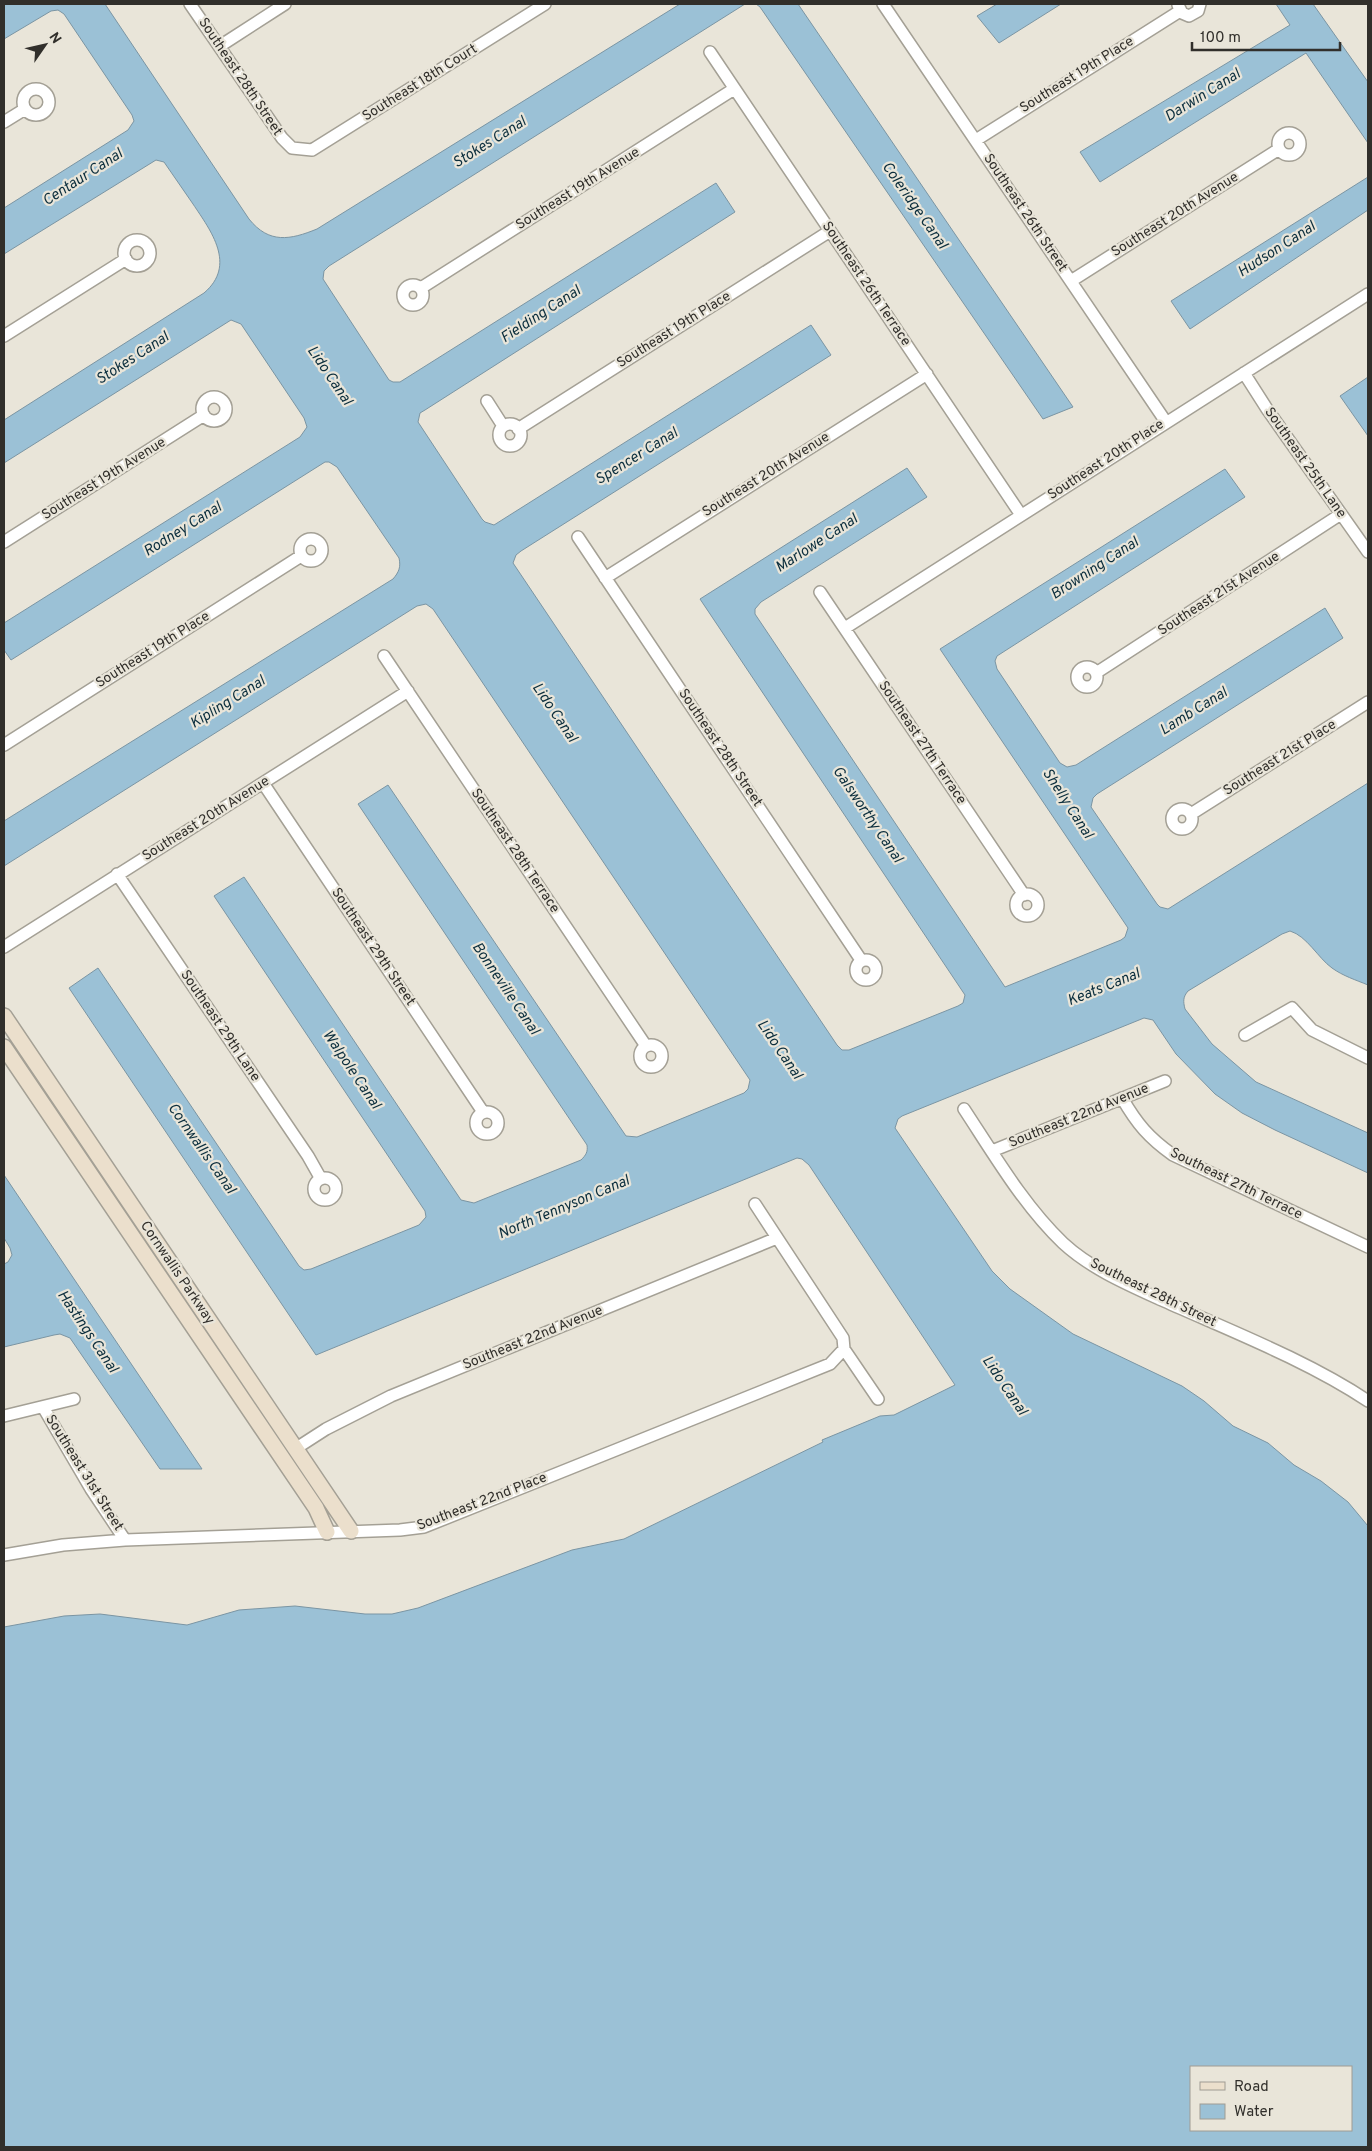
<svg xmlns="http://www.w3.org/2000/svg" width="1372" height="2151" font-family="Overpass,sans-serif">
	<style>
		.water { fill: #9bc1d6; stroke: #7b95a3; fill-rule: evenodd }
		.lines { fill: none; stroke-linecap: round; stroke-linejoin: round }
		.street-casing { stroke: #a4a095; stroke-width: 14 }
		.secondary-casing { stroke: #a4a095; stroke-width: 18 }
		.street { stroke: #fff; stroke-width: 11 }
		.secondary { stroke: #ebdfcc; stroke-width: 15 }
		.labels { text-anchor: middle; dominant-baseline: central; stroke-width: 4.5; stroke-linejoin: round; paint-order: stroke }
		.street-label { font-size: 14px; fill: #312f2b; stroke: #e9e5d9 }
		.water-label { font-size: 15px; font-style: italic; fill: #0b2e3d; stroke: #e9e5d9 }
	</style>
	<rect width="100%" height="100%" fill="#e9e5d9"/>
	<path class="water" d="M4,4H105L249,219C269,244 290,240 317,229L680,4H745L329,266L324,271L323,279L389,380L393,382H400L716,183L735,212L425,410L420,413L418,422L482,519L485,522L494,525L811,325L831,355L521,551L516,555L513,563L837,1045L842,1050H849L958,1006L963,1003L965,995L700,599L907,468L927,497L761,602L755,609V614L1005,987L1121,940L1125,937L1128,928L940,649L1225,469L1245,497L997,656L995,661L997,669L1060,763L1067,767L1076,765L1325,608L1343,638L1097,794L1093,798L1091,807L1157,904L1160,907L1168,909L1368,783V985C1356,980 1343,976 1332,968C1318,958 1307,936 1290,931L1282,934L1188,991C1183,997 1183,1001 1185,1009L1212,1044L1256,1082L1368,1133V1173L1275,1130L1242,1113L1215,1094L1176,1054L1153,1020L1144,1018L902,1116L898,1119L895,1128L992,1271L1010,1289L1073,1334L1182,1386L1204,1401L1233,1426L1268,1443L1294,1465L1321,1481L1348,1502L1368,1526V2147H4V1627L64,1616L100,1614L187,1625L239,1610L295,1606L365,1614H392L418,1608L572,1550L624,1539L823,1442L822,1440L880,1416L894,1415L955,1385L809,1165L802,1159L797,1158L316,1355L69,988L98,968L299,1266L304,1270L311,1269L419,1225L426,1217L425,1211L214,896L244,877L461,1200L474,1203L581,1160C586,1155 588,1152 587,1145L358,804L388,785L626,1136L637,1137L744,1093L748,1089L750,1080L433,609L426,604L417,606L4,866V821L393,579C399,572 401,567 399,558L337,467L329,462H325L11,660L4,650V623L300,437L307,427L304,418L241,324L231,320L4,463V420L204,293C237,265 211,231 193,204C183,190 174,176 164,162L156,160L4,254V208L128,130L134,121L132,115L64,14L58,10L51,11L4,39ZM1351,2067V2130H1191V2067Z
		M756,4H798L1073,407L1043,419L760,7Z
		M997,4H1061L999,43L977,16Z
		M1276,4H1313L1368,82V143L1306,53L1100,182L1080,152L1290,25Z
		M1368,177V210L1190,329L1171,301Z
		M1368,377V436L1340,396Z
		M4,1175L202,1469H160L70,1338L60,1334L54,1335L4,1347V1264L8,1262L12,1255L10,1248L4,1238Z"/>
	<g class="lines">
		<defs>
			<path id="street" d="M190,4L282,138L292,148L312,150L545,4
				M883,4L1166,422
				M1178,5L1182,13L1189,16L1198,11L1200,4
				M220,46L285,4
				M710,52L1021,515
				M23 102a13 13 0 1 1 26 0a13 13 0 1 1-26 0Z
				M4,122L25,109
				M1278 144a11 11 0 1 1 22 0a11 11 0 1 1-22 0Z
				M976,140L1180,11
				M124 253a13 13 0 1 1 26 0a13 13 0 1 1-26 0Z
				M1071,281L1279,149
				M403 295a10 10 0 1 1 20 0a10 10 0 1 1-20 0Z
				M421,288L734,89
				M4,336L126,259
				M1244,373L1267,409L1368,552
				M202 409a12 12 0 1 1 24 0a12 12 0 1 1-24 0Z
				M487,401L503,426
				M499 435a11 11 0 1 1 22 0a11 11 0 1 1-22 0Z
				M518,429L830,231
				M578,537L861,960
				M300 550a11 11 0 1 1 22 0a11 11 0 1 1-22 0Z
				M4,542L204,415
				M605,578L927,374
				M820,592L1024,895
				M845,628L1368,294
				M384,656L646,1046
				M1077 677a10 10 0 1 1 20 0a10 10 0 1 1-20 0Z
				M1096,673L1341,514
				M4,745L301,556
				M263,783L483,1112
				M1172 819a10 10 0 1 1 20 0a10 10 0 1 1-20 0Z
				M1191,814L1368,702
				M117,874L308,1156L321,1179
				M1016 905a11 11 0 1 1 22 0a11 11 0 1 1-22 0Z
				M4,947L408,691
				M856 970a10 10 0 1 1 20 0a10 10 0 1 1-20 0Z
				M1245,1035L1292,1008L1312,1030L1368,1058
				M640 1056a11 11 0 1 1 22 0a11 11 0 1 1-22 0Z
				M1122,1098C1137,1124 1149,1138 1173,1155L1368,1247
				M964,1109C993,1153 1024,1206 1063,1243C1091,1269 1129,1285 1164,1301C1231,1331 1308,1361 1368,1401
				M476 1123a11 11 0 1 1 22 0a11 11 0 1 1-22 0Z
				M992,1151L1165,1081
				M314 1189a11 11 0 1 1 22 0a11 11 0 1 1-22 0Z
				M755,1204L843,1338L844,1349L878,1399
				M43,1407L91,1489L125,1540
				M4,1416L74,1399
				M295,1449L326,1429L391,1396L777,1238
				M4,1555L63,1545L125,1540L400,1530L424,1527L830,1364L844,1349"/>
			<path id="secondary" d="M4,1016L351,1531
				M4,1047L316,1508L327,1532"/>
		</defs>
		<use href="#street" class="street-casing"/>
		<use href="#secondary" class="secondary-casing"/>
		<use href="#street" class="street"/>
		<use href="#secondary" class="secondary"/>
	</g>
	<g class="labels">
		<g class="street-label">
			<text transform="translate(1077 75) rotate(-32)">Southeast 19th Place</text>
			<text transform="translate(240 77) rotate(56)">Southeast 28th Street</text>
			<text transform="translate(420 83) rotate(-32)">Southeast 18th Court</text>
			<text transform="translate(578 189) rotate(-32)">Southeast 19th Avenue</text>
			<text transform="translate(1025 213) rotate(56)">Southeast 26th Street</text>
			<text transform="translate(1175 215) rotate(-32)">Southeast 20th Avenue</text>
			<text transform="translate(866 284) rotate(56)">Southeast 26th Terrace</text>
			<text transform="translate(674 330) rotate(-32)">Southeast 19th Place</text>
			<text transform="translate(1106 460) rotate(-33)">Southeast 20th Place</text>
			<text transform="translate(1305 463) rotate(55)">Southeast 25th Lane</text>
			<text transform="translate(766 475) rotate(-32)">Southeast 20th Avenue</text>
			<text transform="translate(104 479) rotate(-32)">Southeast 19th Avenue</text>
			<text transform="translate(1219 594) rotate(-33)">Southeast 21st Avenue</text>
			<text transform="translate(153 650) rotate(-32)">Southeast 19th Place</text>
			<text transform="translate(922 743) rotate(56)">Southeast 27th Terrace</text>
			<text transform="translate(720 748) rotate(56)">Southeast 28th Street</text>
			<text transform="translate(1280 758) rotate(-32)">Southeast 21st Place</text>
			<text transform="translate(206 819) rotate(-32)">Southeast 20th Avenue</text>
			<text transform="translate(515 851) rotate(56)">Southeast 28th Terrace</text>
			<text transform="translate(373 947) rotate(56)">Southeast 29th Street</text>
			<text transform="translate(220 1026) rotate(56)">Southeast 29th Lane</text>
			<text transform="translate(1079 1116) rotate(-22)">Southeast 22nd Avenue</text>
			<text transform="translate(1236 1184) rotate(26)">Southeast 27th Terrace</text>
			<text transform="translate(177 1273) rotate(56)">Cornwallis Parkway</text>
			<text transform="translate(1153 1293) rotate(26)">Southeast 28th Street</text>
			<text transform="translate(533 1338) rotate(-22)">Southeast 22nd Avenue</text>
			<text transform="translate(84 1473) rotate(58)">Southeast 31st Street</text>
			<text transform="translate(482 1502) rotate(-21)">Southeast 22nd Place</text>
		</g>
		<g class="water-label">
			<text transform="translate(1203 96) rotate(-32)">Darwin Canal</text>
			<text transform="translate(490 143) rotate(-32)">Stokes Canal</text>
			<text transform="translate(83 178) rotate(-33)">Centaur Canal</text>
			<text transform="translate(914 206) rotate(55)">Coleridge Canal</text>
			<text transform="translate(1277 250) rotate(-33)">Hudson Canal</text>
			<text transform="translate(541 315) rotate(-33)">Fielding Canal</text>
			<text transform="translate(133 359) rotate(-33)">Stokes Canal</text>
			<text transform="translate(329 376) rotate(56)">Lido Canal</text>
			<text transform="translate(637 457) rotate(-32)">Spencer Canal</text>
			<text transform="translate(183 530) rotate(-32)">Rodney Canal</text>
			<text transform="translate(817 544) rotate(-33)">Marlowe Canal</text>
			<text transform="translate(1095 569) rotate(-33)">Browning Canal</text>
			<text transform="translate(228 703) rotate(-32)">Kipling Canal</text>
			<text transform="translate(1194 712) rotate(-32)">Lamb Canal</text>
			<text transform="translate(554 713) rotate(56)">Lido Canal</text>
			<text transform="translate(1067 804) rotate(57)">Shelly Canal</text>
			<text transform="translate(867 815) rotate(56)">Galsworthy Canal</text>
			<text transform="translate(1104 988) rotate(-22)">Keats Canal</text>
			<text transform="translate(505 989) rotate(56)">Bonneville Canal</text>
			<text transform="translate(779 1050) rotate(56)">Lido Canal</text>
			<text transform="translate(351 1070) rotate(56)">Walpole Canal</text>
			<text transform="translate(201 1149) rotate(55)">Cornwallis Canal</text>
			<text transform="translate(564 1208) rotate(-23)">North Tennyson Canal</text>
			<text transform="translate(87 1332) rotate(56)">Hastings Canal</text>
			<text transform="translate(1004 1386) rotate(56)">Lido Canal</text>
		</g>
	</g>
	<rect width="1372" height="2151" fill="none" stroke="#312f2b" stroke-width="10"/>
	<rect x="1190" y="2066" width="162" height="65" fill="#e9e5d9" stroke="#9f9c93"/>
	<rect x="1200" y="2082" width="25" height="8" fill="#ebdfcc" stroke="#9f9c93"/>
	<text x="1234" y="2091" font-size="15" fill="#312f2b">Road</text>
	<rect x="1200" y="2104" width="25" height="15" fill="#9bc1d6" stroke="#9f9c93"/>
	<text x="1234" y="2116" font-size="15" fill="#312f2b">Water</text>
	<g transform="translate(45 45) rotate(56)" stroke="#e9e5d9" stroke-width="4" paint-order="stroke">
	<path d="M0-4L9 19L0 12L-9 19Z" fill="#312f2b"/>
	<text y="-8" font-size="14" font-weight="bold" text-anchor="middle" fill="#312f2b">N</text>
	</g>
	<path d="M1192 42v8h148v-8" fill="none" stroke="#312f2b" stroke-width="2.5"/>
	<text x="1200" y="42" font-size="15" fill="#312f2b" stroke="#e9e5d9" stroke-width="4" paint-order="stroke">100 m</text>
</svg>
